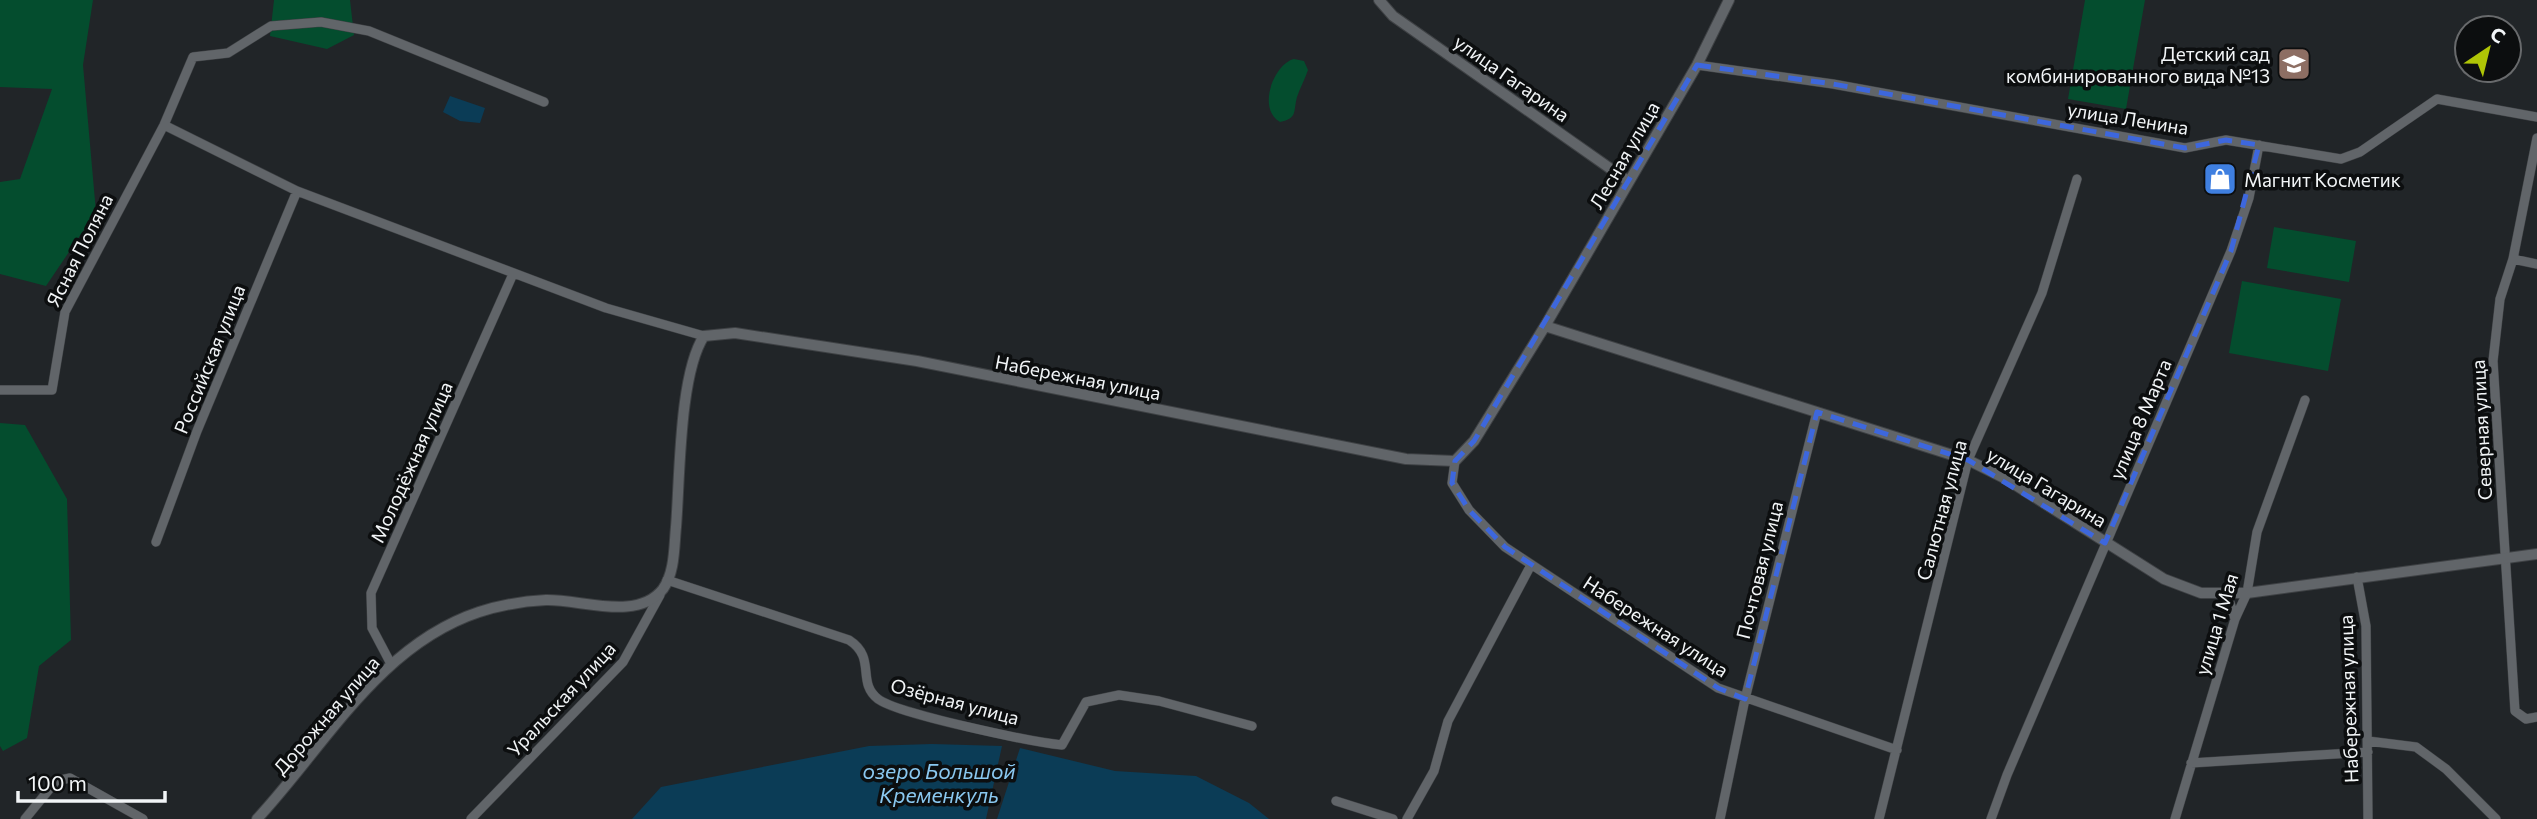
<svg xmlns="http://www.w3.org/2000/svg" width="2537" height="819" font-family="Commissioner,sans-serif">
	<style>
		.green { fill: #044d2e }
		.water { fill: #0b3c56 }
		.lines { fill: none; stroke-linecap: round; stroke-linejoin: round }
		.minor-casing { stroke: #3e4144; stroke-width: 10 }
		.tertiary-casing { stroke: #3e4144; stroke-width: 12 }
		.minor { stroke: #616569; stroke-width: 9 }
		.tertiary { stroke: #616569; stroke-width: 10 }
		.marked { fill: none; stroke: #3d67dd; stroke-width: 5; stroke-dasharray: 14 9; stroke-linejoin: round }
		.labels { text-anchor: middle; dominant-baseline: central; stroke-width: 7; stroke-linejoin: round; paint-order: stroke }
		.poi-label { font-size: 19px; fill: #f2f5f7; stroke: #0c0e0f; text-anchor: end }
		.street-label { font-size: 19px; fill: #f2f5f7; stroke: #0c0e0f }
		.water-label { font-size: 21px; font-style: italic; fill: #8ac8f0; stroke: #0c0e0f }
	</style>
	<rect width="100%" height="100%" fill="#212528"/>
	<path class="green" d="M0,0H93L83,65L96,212L46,286L0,274V182L20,179L52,89L0,87Z
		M274,0H350L354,35L327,49L270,36Z
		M2085,0H2145L2126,109L2068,99Z
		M1294,59L1304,61L1308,70C1305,79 1300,88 1297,97C1293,112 1298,118 1280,122C1256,108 1275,63 1294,59Z
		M2274,227L2356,241L2349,282L2267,268Z
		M2242,281L2341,299L2328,371L2229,353Z
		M0,423L25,425L67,499L71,640L39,666L27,738L3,751L0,746Z"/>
	<path class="water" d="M450,96L485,108L480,123L460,121L443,112Z
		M932,744L1002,746L986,819H632L661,787L869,746Z
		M1020,748L1115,771L1196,776L1249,803L1269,819H997Z"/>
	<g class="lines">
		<defs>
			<path id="minor" d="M1697,65L1833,84L2185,148L2226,140L2341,159L2360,152L2437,99L2537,117
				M164,125L297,191L606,308L704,336
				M2537,138L2513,259L2500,299L2493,361L2515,711L2526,719L2537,717
				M2513,259L2537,264
				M0,390H52L65,312L164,125L193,57L228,53L271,26L321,22L369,31L544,102
				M1455,461L1452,483L1469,510L1505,547L1718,688L1897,750
				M156,542L197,431L297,191
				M2357,577L2366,626L2368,819
				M667,580L849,640C877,658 856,682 878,699C898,714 1032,742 1062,745L1086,702L1119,695L1159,701L1252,726
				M2227,593L2235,619
				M391,664L372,628L371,593L513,274
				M2368,741L2416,747L2446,769L2496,819
				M2191,763L2368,752
				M1336,801L1393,819
				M25,819L56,781L70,778L143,819
				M471,819L623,662L660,595
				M1407,819L1434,771L1448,721L1531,565
				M1720,819L1745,699L1817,412
				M1879,819L1968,460L2042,293L2077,179
				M1991,819L2007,775L2231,251L2249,198L2259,145
				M2175,819L2235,619L2247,593L2257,532L2305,400"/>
			<path id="tertiary" d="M1379,0L1393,16L1628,181
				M1545,326L1968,460L2006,479L2164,579L2201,593H2247L2537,554
				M257,819C325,746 379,645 479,612C501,605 523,601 546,600C581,599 637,622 663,589C675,572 674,547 676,527C680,478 679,374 704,336L735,333L917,361L1406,459L1455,461L1474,441L1545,326L1697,65L1729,0"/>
		</defs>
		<use href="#minor" class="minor-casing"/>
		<use href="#tertiary" class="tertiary-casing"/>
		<use href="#minor" class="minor"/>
		<use href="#tertiary" class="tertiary"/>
	</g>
	<path class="marked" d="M1697,65L1833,84L2185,148L2226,140L2259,145L2231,251L2105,543L1968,460L1817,412L1745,699L1718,688L1505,547L1469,510L1452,483L1455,461L1474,441Z"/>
	<defs>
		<symbol id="school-square" viewBox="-11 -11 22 22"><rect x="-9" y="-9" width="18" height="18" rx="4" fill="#8d6e63" stroke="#0c0e0f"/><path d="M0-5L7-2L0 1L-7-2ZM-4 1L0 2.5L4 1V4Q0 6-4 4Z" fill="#fff"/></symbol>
		<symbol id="shop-square" viewBox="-11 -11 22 22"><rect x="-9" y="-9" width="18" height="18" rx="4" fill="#3f7fe0" stroke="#0c0e0f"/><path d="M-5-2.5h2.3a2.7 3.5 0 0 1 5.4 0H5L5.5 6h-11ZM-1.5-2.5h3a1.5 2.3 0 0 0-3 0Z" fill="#fff"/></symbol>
	</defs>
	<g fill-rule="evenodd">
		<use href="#school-square" x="2275" y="45" width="38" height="38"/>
		<use href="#shop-square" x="2201" y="160" width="38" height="38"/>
	</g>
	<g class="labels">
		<g class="poi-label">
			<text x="2270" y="53">Детский сад<tspan x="2270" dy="22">комбинированного вида №13</tspan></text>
			<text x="2244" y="179" text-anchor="start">Магнит Косметик</text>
		</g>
		<g class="street-label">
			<text transform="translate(1512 78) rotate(35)">улица Гагарина</text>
			<text transform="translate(2128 118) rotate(9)">улица Ленина</text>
			<text transform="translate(1624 155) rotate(-60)">Лесная улица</text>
			<text transform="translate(79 250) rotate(-63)">Ясная Поляна</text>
			<text transform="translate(209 359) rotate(-68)">Российская улица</text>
			<text transform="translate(1078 377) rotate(11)">Набережная улица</text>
			<text transform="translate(2140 419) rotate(-67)">улица 8 Марта</text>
			<text transform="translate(2481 430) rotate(-93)">Северная улица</text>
			<text transform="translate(411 462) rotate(-66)">Молодёжная улица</text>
			<text transform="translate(2047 487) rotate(31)">улица Гагарина</text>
			<text transform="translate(1941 510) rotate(-75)">Салютная улица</text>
			<text transform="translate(1759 570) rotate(-76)">Почтовая улица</text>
			<text transform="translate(2216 624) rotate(-73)">улица 1 Мая</text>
			<text transform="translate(1656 626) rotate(33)">Набережная улица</text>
			<text transform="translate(561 699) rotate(-47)">Уральская улица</text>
			<text transform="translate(2348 699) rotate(-92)">Набережная улица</text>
			<text transform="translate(955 701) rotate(15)">Озёрная улица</text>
			<text transform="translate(326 715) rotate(-49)">Дорожная улица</text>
		</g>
		<g class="water-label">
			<text x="939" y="770">озеро Большой<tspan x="939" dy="24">Кременкуль</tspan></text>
		</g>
	</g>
	<g transform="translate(2488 49) rotate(35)"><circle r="33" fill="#0c0e0f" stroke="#686a6c" stroke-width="2"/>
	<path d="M0-5L12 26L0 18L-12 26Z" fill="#afc506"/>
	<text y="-10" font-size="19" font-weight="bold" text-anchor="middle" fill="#f2f5f7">С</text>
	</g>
	<path d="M18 791v10h147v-10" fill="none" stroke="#f2f5f7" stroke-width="3.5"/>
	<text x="28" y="791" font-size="21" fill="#f2f5f7" stroke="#0c0e0f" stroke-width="5" paint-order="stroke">100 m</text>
</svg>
